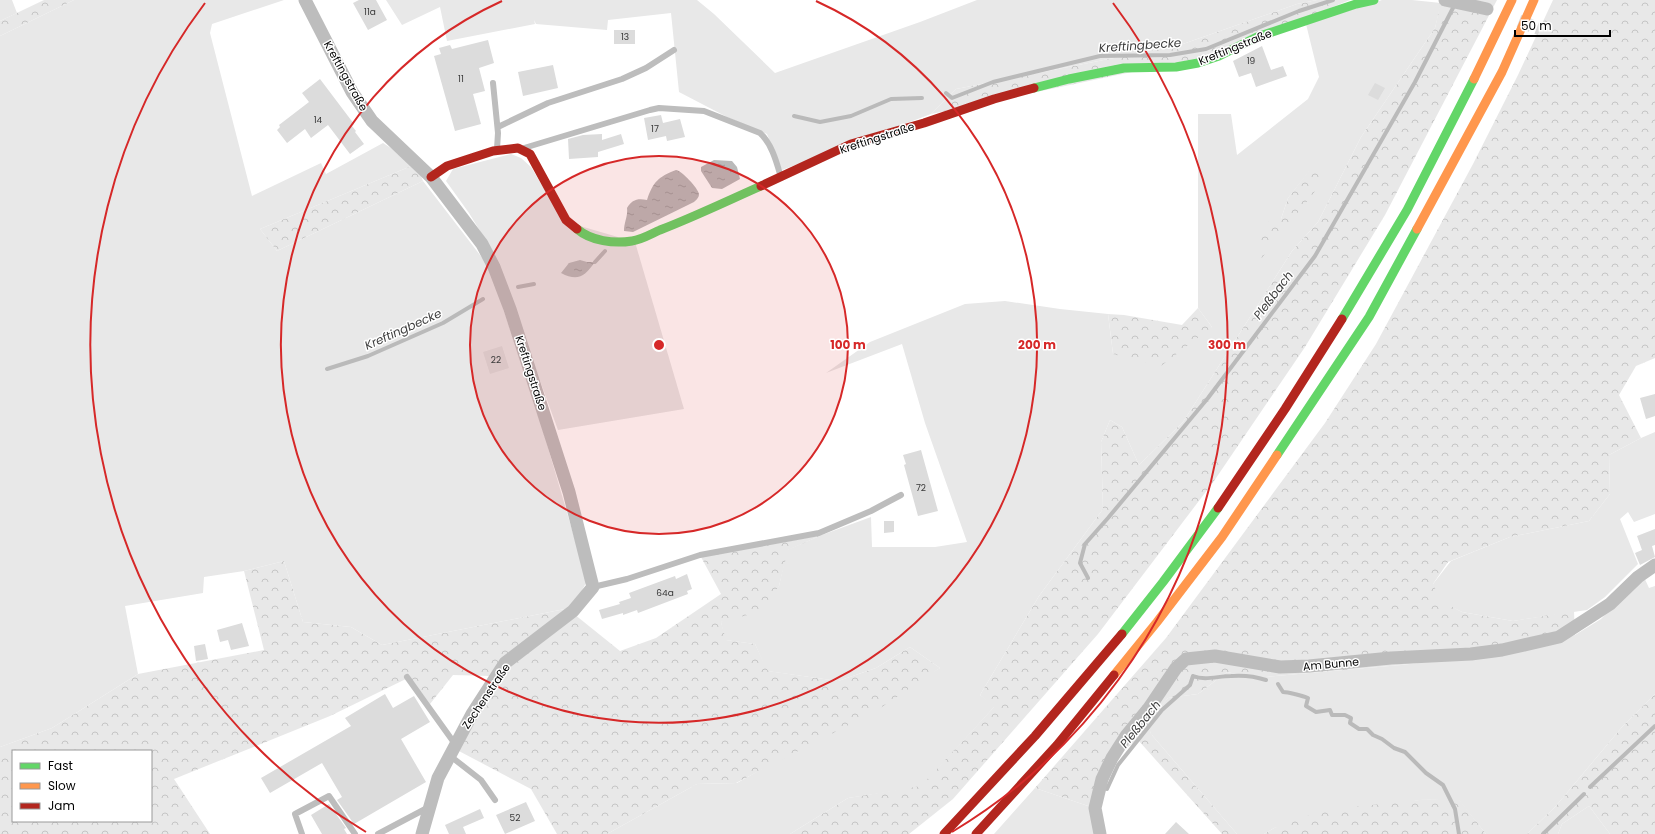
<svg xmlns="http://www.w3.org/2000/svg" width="1655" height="834" font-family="Poppins,sans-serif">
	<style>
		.green { fill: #e8e8e8; fill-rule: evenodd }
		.forest { fill: url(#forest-crowns); fill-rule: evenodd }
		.water { fill: url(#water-ripples) }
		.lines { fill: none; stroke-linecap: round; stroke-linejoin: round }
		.stream { stroke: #bababa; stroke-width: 4 }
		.building { fill: #dcdcdc }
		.street-tunnel { stroke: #d9d9d9; stroke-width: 13; stroke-dasharray: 13 6; stroke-linecap: butt }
		.lane { stroke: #bdbdbd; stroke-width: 6 }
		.street { stroke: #bdbdbd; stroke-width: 13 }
		.fast { stroke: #63d668; stroke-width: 9 }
		.slow { stroke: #ff974d; stroke-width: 9 }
		.jam { stroke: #b3261e; stroke-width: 9 }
		.ring { fill: none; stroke: #d62828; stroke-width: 2 }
		.labels { text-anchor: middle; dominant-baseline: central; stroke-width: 3; stroke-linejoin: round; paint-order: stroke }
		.number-label { font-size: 9px; fill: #373737 }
		.street-label { font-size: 11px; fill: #000; stroke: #fff }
		.water-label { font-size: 12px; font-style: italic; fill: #3e3e3e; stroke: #fff }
		.centre { fill: #d62828; stroke: #fff; stroke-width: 2 }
		.ring-label { font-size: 12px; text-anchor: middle; font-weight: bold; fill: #d62828; stroke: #fff; stroke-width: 3; stroke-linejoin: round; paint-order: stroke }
	</style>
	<defs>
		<pattern id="forest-crowns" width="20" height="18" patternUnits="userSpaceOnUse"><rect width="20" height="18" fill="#e8e8e8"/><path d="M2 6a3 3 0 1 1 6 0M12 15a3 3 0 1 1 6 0" fill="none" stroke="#c5c5c5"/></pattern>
		<pattern id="water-ripples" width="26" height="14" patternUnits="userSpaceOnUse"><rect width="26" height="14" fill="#bababa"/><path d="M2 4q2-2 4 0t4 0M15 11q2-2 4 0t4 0" fill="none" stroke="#9e9e9e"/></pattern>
	</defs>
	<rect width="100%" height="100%" fill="#fff"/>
	<path class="green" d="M0,0H12L17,13L0,21Z
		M74,0H284L212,24L210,33L252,196L321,163L326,174L383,143L416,164L260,229L277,251L423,181L490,268L544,434L587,581L579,596L570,608L382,645L351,627L303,622L284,561L244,571L204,577L203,593L125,606L138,674L52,728L0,747V36Z
		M386,0H697L714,14L775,73L920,22L977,0H1317L1297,4L1180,45L956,89L931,114L782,170L767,134L727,117L679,92L671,13L608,20L607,30L536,24L534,20L535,24L447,41L440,7L402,25Z
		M1382,0H1412L1441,3L1435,28L1361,137L1318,222L1292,251L1183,422L1139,465L1122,427L1110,420L1101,442L1103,509L1039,596L980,695L995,706L921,787L848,798L790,834H607L697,784L737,783L940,668L910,647L876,668L838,681L767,671L755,644L725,640L721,622L779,586L787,550L822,535L871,517L872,547H935L967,542L925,423L902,344L826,373L870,342L965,304L1005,301L1060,309L1108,314L1113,354L1212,327L1198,308V114H1231L1237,155L1308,99L1319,77L1306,24ZM1311,169L1261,258L1281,219L1288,198Z
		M511,154L521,158L531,167L563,221L635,242L684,409L558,430L493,252L469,213L446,181L453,169Z
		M1655,432V514L1634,522L1628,512L1620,519L1638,564L1605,597L1587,610L1513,621L1462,612L1435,599L1433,584L1451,561L1510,537L1589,521L1610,494L1609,455L1641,438Z
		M1643,575L1649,588L1655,586V694L1622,727L1555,807L1527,834H1486L1458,799L1419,800L1274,828L1264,834H1237L1151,734L1147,722L1168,698L1198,694L1227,672L1254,678L1401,665L1494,654L1575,635L1601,619Z
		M1035,788L1091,807L1097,834H994Z
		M1589,806L1610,834H1558L1562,824Z"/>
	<path class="forest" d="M44,0H74L0,36V21Z
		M1317,0H1350L1218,54L931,114L956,89L1180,45L1297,4Z
		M1441,0H1497L1385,215L1305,347L1214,481L1098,634L953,799L909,834H790L848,798L921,786L994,707L980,695L1039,596L1103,509L1101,442L1110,420L1122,427L1139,465L1183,422L1292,251L1318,222L1361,137L1435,28Z
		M1553,0H1655V358L1636,366L1619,395L1641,438L1609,455L1610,494L1589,521L1510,537L1448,562L1433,584L1441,601L1462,612L1513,621L1574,611L1575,635L1494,654L1401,665L1254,678L1227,672L1198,694L1168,698L1148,722L1151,734L1237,834H1222L1138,740L1118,754L1091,807L1035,788L1166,638L1325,423L1376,344L1473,164L1518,75Z
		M416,164L423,181L277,251L260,229Z
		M1311,168L1324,180L1261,259L1260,233L1270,220L1281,219L1288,198Z
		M1198,308L1212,327L1161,366L1113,354L1108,314L1124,315L1182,325Z
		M822,535L788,550L779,586L759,612L721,622L726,640L755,644L768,671L838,681L876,668L910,647L940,668L876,711L736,783L697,784L607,834H557L531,789L457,750L507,666L574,614L620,651L656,638L721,594L701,557Z
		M284,561L303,622L351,627L382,645L570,608L490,676L453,675L430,704L410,677L330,716L174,779L210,834H0V747L52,728L138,674L264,650L244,571ZM13,751H151V821H13Z
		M1655,694V834H1610L1589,806L1562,824L1558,834H1527L1555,807L1622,727Z
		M1458,798L1486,834H1264L1274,828L1324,810L1419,800Z"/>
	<path class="water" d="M714,160L732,161L737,167L740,179L722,189L712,188L701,171V167Z
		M676,170C682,171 698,188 699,194C699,198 696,200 694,202L633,232L624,231C624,222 628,217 627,208C632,200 637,198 647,200C653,182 658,177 676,170Z
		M580,260L587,262H595C585,276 578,282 561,273L569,263Z"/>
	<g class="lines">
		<path class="stream" d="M946,93L952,98L993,82L1100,56L1170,55L1206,49L1299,11L1333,0
			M794,116L820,122L851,116L891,99L922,98
			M595,262L605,251
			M518,287L534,284
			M327,369L368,356L443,323L483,299
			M1088,578L1080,563L1085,544L1108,518L1208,398L1315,256L1415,82L1455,4
			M1278,684L1283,692C1288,692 1303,696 1308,698L1306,706L1316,712L1330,710L1332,715H1345L1351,718L1350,723L1359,729H1367L1373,735L1382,739L1394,748L1405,752L1426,773L1443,785L1455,809L1459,834
			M1590,787L1655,726
			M1107,789L1118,765L1162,710L1190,685L1193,676C1205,681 1218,676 1231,676C1243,675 1254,676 1266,680
			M1543,834L1584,794"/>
	</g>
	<path class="building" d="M359,0H376L387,20L368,30L353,3Z
		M614,30H635V44H614Z
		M488,40L494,63L479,68L485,91L473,94L481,124L455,131L434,56L441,54L439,48L450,45L452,49Z
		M1262,46L1271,70L1283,66L1287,76L1256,87L1251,73L1239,77L1233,61Z
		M553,65L558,88L523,96L518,72Z
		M320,79L354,124L352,126L356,131L355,132L364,144L350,154L328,125L311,138L305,129L287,143L277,130L280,127L279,125L309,102L302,93Z
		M1375,83L1385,88L1378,100L1368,95Z
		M661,115L663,123L680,119L685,137L667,141L666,136L648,140L644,118Z
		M602,134V140L621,134L624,144L598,152V157L569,159L568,139L583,135Z
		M502,346L509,368L490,374L483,352Z
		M1655,394V416L1646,419L1640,398Z
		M921,450L938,511L918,516L904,465L906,464L903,455Z
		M884,521H894V532L884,533Z
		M1655,529V545L1652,546L1655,557L1640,565L1635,553L1642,550L1637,536Z
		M687,574L692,589L687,591L688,594L638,613L637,610L623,615V613L602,619L599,610L620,604L619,602L631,598L629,593L675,576L676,579Z
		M242,623L249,646L231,650L228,640L220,642L217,630Z
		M205,644L208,659L196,661L194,646Z
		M385,694L393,708L414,696L430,722L401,739L426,782L354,824L337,800L342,797L322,763L270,793L261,778L351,726L345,718Z
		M526,802L535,821L505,834L496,815Z
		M329,804L346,828L344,829L347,834H322L311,815Z
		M480,809L484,818L463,827L466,834H449L445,825Z
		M1176,822L1189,834H1165Z"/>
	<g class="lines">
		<path class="street-tunnel" d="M1519,21L1540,29"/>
		<path class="lane" d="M493,83L498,133L497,149
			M498,127L548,103L622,79L646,68L674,50
			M524,148L650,110L659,108L704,111L760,133C771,143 776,160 780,174
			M593,587L627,579L700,555L819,533L871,511L901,495
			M407,677L455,744
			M449,755L481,780L495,800
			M302,834L295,814L329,796L355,834
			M378,834L429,807"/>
		<path class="street" d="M305,0L352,92L372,121L431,177L482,244L494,267L510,309L569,492L593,587L573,611L505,663L472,714L438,778L422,834
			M1445,0L1487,9
			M1100,834L1095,808L1102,779L1112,758L1126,736L1149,708L1176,668L1186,659L1215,656L1280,667L1309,666L1391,658L1471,654L1502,650L1559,637L1610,604L1638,577L1655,565"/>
		<path class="fast" d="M1034,88L1069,79L1124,68L1176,67L1198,63L1219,56L1257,37L1356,4L1374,0
			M577,229C591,241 614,244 632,241C641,240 651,234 660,230C694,217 727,201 761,186
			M1342,319L1407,210L1474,79
			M1277,455L1369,317L1417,229
			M1122,634L1163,582L1218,508"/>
		<path class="slow" d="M1474,79L1512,0
			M1417,229L1502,72L1534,0
			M1114,675L1157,622L1222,537L1277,455"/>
		<path class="jam" d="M431,177L447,166L493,151L518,148L530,154L566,220L577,229
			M761,186L851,144L924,123L994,99L1034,88
			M1218,508L1285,409L1342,319
			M944,834L1035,736L1122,634
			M976,834L1057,745L1114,675"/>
	</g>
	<circle cx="659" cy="345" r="189" fill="#d62828" fill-opacity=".12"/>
	<g class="ring">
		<circle cx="659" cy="345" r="189"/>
		<path d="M816 1A378 378 0 1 1 502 1"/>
		<path d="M366 832A568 568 0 0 1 205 3M1113 3A568 568 0 0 1 952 832"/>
	</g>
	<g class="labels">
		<g class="number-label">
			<text x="370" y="12">11a</text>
			<text x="625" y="37">13</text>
			<text x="1251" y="61">19</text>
			<text x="461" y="79">11</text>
			<text x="318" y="120">14</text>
			<text x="655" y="129">17</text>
			<text x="496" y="360">22</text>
			<text x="921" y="488">72</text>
			<text x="665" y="593">64a</text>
			<text x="515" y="818">52</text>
		</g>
		<g class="street-label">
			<text transform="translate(1235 47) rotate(-22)">Kreftingstraße</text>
			<text transform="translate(346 76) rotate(61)">Kreftingstraße</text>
			<text transform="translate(877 138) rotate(-18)">Kreftingstraße</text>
			<text transform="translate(531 373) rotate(72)">Kreftingstraße</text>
			<text transform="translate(1331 664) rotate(-5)">Am Bunne</text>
			<text transform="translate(486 696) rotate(-56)">Zechenstraße</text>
		</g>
		<g class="water-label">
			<text transform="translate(1140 45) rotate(-4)">Kreftingbecke</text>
			<text transform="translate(1273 295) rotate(-53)">Pleßbach</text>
			<text transform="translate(403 329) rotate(-24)">Kreftingbecke</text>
			<text transform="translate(1140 724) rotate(-51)">Pleßbach</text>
		</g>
	</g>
	<circle cx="659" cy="345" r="6" class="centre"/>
	<g class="ring-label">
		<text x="848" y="349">100 m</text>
		<text x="1037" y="349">200 m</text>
		<text x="1227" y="349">300 m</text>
	</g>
	<rect x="12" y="750" width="140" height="72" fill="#ffffff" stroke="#999999"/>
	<rect x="20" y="763" width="20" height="6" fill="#63d668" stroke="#999999"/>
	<text x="48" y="770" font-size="12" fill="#000000">Fast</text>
	<rect x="20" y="783" width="20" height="6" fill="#ff974d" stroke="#999999"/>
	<text x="48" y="790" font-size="12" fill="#000000">Slow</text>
	<rect x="20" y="803" width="20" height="6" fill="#b3261e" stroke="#999999"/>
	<text x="48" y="810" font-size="12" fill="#000000">Jam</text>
	<path d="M1515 30v6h95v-6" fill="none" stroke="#000000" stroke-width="2"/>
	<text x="1521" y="30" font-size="12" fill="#000000" stroke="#ffffff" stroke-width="3" paint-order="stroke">50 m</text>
</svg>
